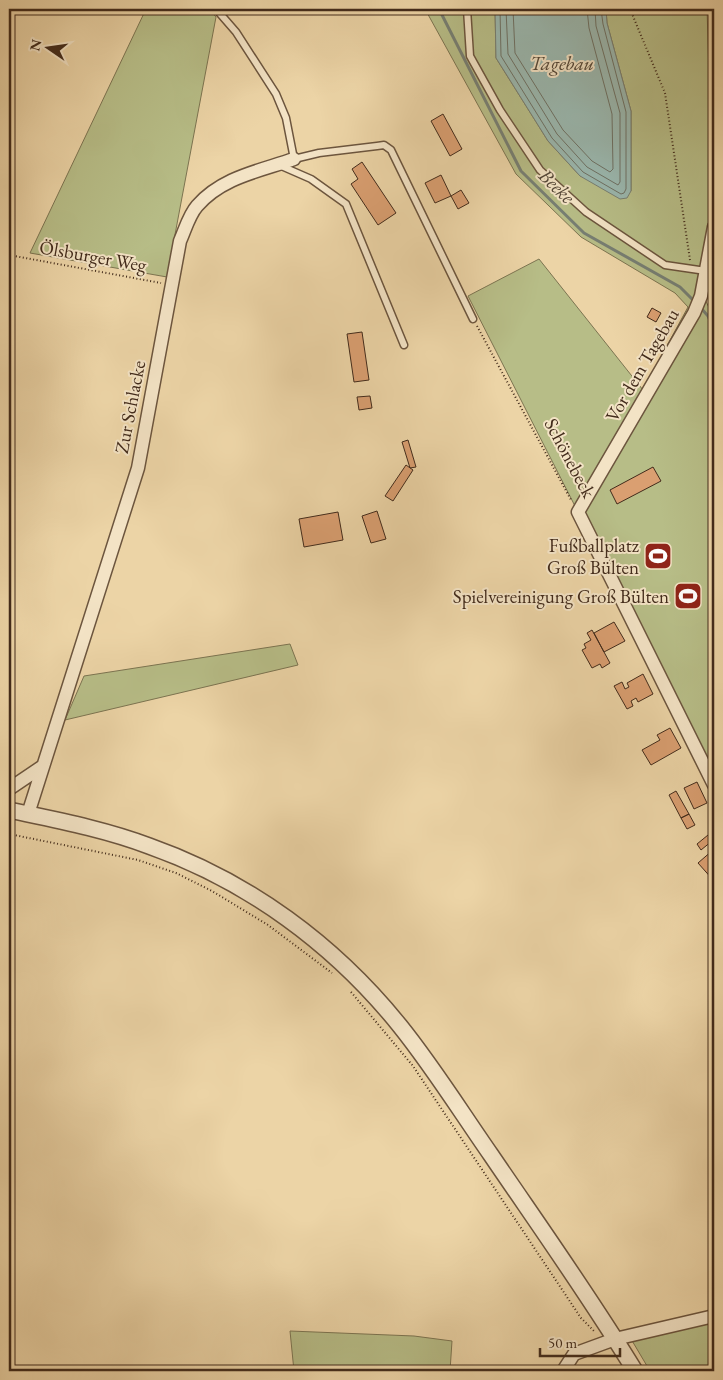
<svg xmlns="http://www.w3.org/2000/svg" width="723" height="1380" font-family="'EB Garamond',serif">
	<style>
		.green { fill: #b7bd87; stroke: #7c7451 }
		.water { fill: #9ab7ae; stroke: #777f73 }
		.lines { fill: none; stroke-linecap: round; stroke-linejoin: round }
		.shore { stroke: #6e7164; stroke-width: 1 }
		.stream { stroke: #777f73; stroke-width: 3 }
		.building { fill: #da9f71; stroke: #422b1b }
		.service-casing { stroke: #6c553e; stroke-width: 9 }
		.minor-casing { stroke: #6c553e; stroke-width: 15 }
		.tertiary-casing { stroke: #6c553e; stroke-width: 18 }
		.path { stroke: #422b1b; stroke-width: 2; stroke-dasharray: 1 2.5; stroke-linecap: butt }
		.service { stroke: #f3e3c5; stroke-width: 6 }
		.minor { stroke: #f3e3c5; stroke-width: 12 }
		.tertiary { stroke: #f3e3c5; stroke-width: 15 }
		.labels { text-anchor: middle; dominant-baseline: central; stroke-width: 4; stroke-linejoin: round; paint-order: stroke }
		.street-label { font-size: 19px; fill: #422b1b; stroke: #f3e3c5 }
		.poi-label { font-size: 19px; fill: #422b1b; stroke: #f3e3c5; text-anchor: end }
		.water-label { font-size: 20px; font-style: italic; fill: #544738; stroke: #f3e3c5 }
	</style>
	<rect width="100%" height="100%" fill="#ecd4a6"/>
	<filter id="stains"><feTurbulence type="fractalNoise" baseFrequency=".004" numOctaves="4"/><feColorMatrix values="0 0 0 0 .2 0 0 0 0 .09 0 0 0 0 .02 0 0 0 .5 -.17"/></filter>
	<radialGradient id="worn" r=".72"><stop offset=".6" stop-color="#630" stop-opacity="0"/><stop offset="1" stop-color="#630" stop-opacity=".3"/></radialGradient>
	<path class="green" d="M146,9H209L216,17L167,277L30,253Z
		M425,9H495L496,58L548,141L580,176L631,191V111L607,23L606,9H707L713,205L699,287L714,318V773L577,510L468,296L539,259L643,390L688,307L675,293L581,237L516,174Z
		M290,644L298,665L65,720L84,676Z
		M714,1321V1371H650L631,1339Z
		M290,1331L414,1336L452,1341L450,1371H294Z"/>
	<path class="water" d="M495,9H606L607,23L631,111V191L627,198L620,199L580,176L548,141L496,58Z"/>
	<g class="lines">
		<path class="shore" d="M500,9L501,56L552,138L583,172L621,194L624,193L626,189V112L603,24L601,9
			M506,9L508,54L557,134L587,167L618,185L620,182V113L596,26L595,9
			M513,9L515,53L563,130L592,161L610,172L613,169L612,114L589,28L587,9"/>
		<path class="stream" d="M439,9L521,171L584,233L680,287L694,301
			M700,307L708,316L714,330"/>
	</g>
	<path class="building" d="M443,114L462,149L450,156L431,121Z
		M362,162L396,213L378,225L351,184L358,179L352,169Z
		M441,175L451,196L435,203L425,183Z
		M461,190L469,203L458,209L451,196Z
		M652,308L661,313L656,322L647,317Z
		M362,332L369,380L354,382L347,334Z
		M370,396L372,408L359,410L357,397Z
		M408,440L416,467L410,468L402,442Z
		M406,465L413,470L393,501L385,496Z
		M653,467L661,481L617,504L610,490Z
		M377,511L386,539L371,543L362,516Z
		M338,512L343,540L304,547L299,519Z
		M614,622L625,641L604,652L594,633Z
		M592,630L610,663L602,668L600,664L592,668L582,650L586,648L584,644L591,640L587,633Z
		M643,674L653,694L638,702L636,698L631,701L633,706L627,709L614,686L622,682L625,689L629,687L627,683Z
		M670,728L681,748L651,765L642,750L660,740L657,735Z
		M697,782L707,803L694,809L684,788Z
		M676,791L689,814L681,818L669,795Z
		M689,814L695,825L687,829L681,818Z
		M708,835L712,841L701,850L697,844Z
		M713,850L714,852V881L698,863Z"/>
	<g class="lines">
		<defs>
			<path id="service" d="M216,9L236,32L276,94L286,118L294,159L319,153L377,146L384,145L391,150L473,319
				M467,9L470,56L500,110L540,170L586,212L665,265L706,271
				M279,165L311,179L346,204L404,345
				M9,825L13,812"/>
			<path id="minor" d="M714,227L701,296L694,313L578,512L714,785
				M9,789L43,766
				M28,814L138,468L180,241C185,230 189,215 197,206C222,177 260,171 294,159
				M563,1371L574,1354L615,1339L714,1316"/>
			<path id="tertiary" d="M9,810C56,820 104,829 149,846C248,881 334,944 400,1026C433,1067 461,1112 491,1155C540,1227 590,1297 635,1371"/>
		</defs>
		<use href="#service" class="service-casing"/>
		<use href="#minor" class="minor-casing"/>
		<use href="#tertiary" class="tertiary-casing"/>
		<path class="path" d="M630,9L665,93L690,260
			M9,255L161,283
			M477,326L571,500
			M9,834L138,860L176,873L212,891L268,925L332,973
			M351,992L413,1066L581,1318L594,1331
			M711,1371L714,1370"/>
		<use href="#service" class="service"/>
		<use href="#minor" class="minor"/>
		<use href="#tertiary" class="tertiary"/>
	</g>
	<defs>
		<symbol id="stadium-square" viewBox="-11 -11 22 22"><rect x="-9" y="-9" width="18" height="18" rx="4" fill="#8f2418" stroke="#f3e3c5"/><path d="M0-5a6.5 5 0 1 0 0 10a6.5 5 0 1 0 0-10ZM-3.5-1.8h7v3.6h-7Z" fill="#fff"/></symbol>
	</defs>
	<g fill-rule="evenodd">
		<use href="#stadium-square" x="642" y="540" width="32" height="32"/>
		<use href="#stadium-square" x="672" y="580" width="32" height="32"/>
	</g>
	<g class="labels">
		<g class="street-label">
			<text transform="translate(93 256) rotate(10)">Ölsburger Weg</text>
			<text transform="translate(642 365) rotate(-60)">Vor dem Tagebau</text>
			<text transform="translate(130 407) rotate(-79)">Zur Schlacke</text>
			<text transform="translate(570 458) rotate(62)">Schönebeck</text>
		</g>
		<g class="poi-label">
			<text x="639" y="545">Fußballplatz<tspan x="639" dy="22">Groß Bülten</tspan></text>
			<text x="669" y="596">Spielvereinigung Groß Bülten</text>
		</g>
		<g class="water-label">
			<text x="562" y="63">Tagebau</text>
			<text transform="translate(557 186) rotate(44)">Beeke</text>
		</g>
	</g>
	<rect width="723" height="1380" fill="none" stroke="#ecd4a6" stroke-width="30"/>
	<rect x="10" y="10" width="703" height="1360" fill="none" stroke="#422b1b" stroke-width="2.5"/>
	<rect x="15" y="15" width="693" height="1350" fill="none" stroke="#422b1b"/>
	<g transform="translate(48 48) rotate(283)" stroke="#f3e3c5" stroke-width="4" paint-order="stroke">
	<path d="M0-4L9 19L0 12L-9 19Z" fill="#422b1b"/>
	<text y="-8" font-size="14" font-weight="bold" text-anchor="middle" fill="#422b1b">N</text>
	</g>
	<path d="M540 1348v8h80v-8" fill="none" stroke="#422b1b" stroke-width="2.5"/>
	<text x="548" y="1348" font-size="15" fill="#422b1b" stroke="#f3e3c5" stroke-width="4" paint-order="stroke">50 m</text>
	<rect width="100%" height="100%" filter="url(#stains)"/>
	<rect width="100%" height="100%" fill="url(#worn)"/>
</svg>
